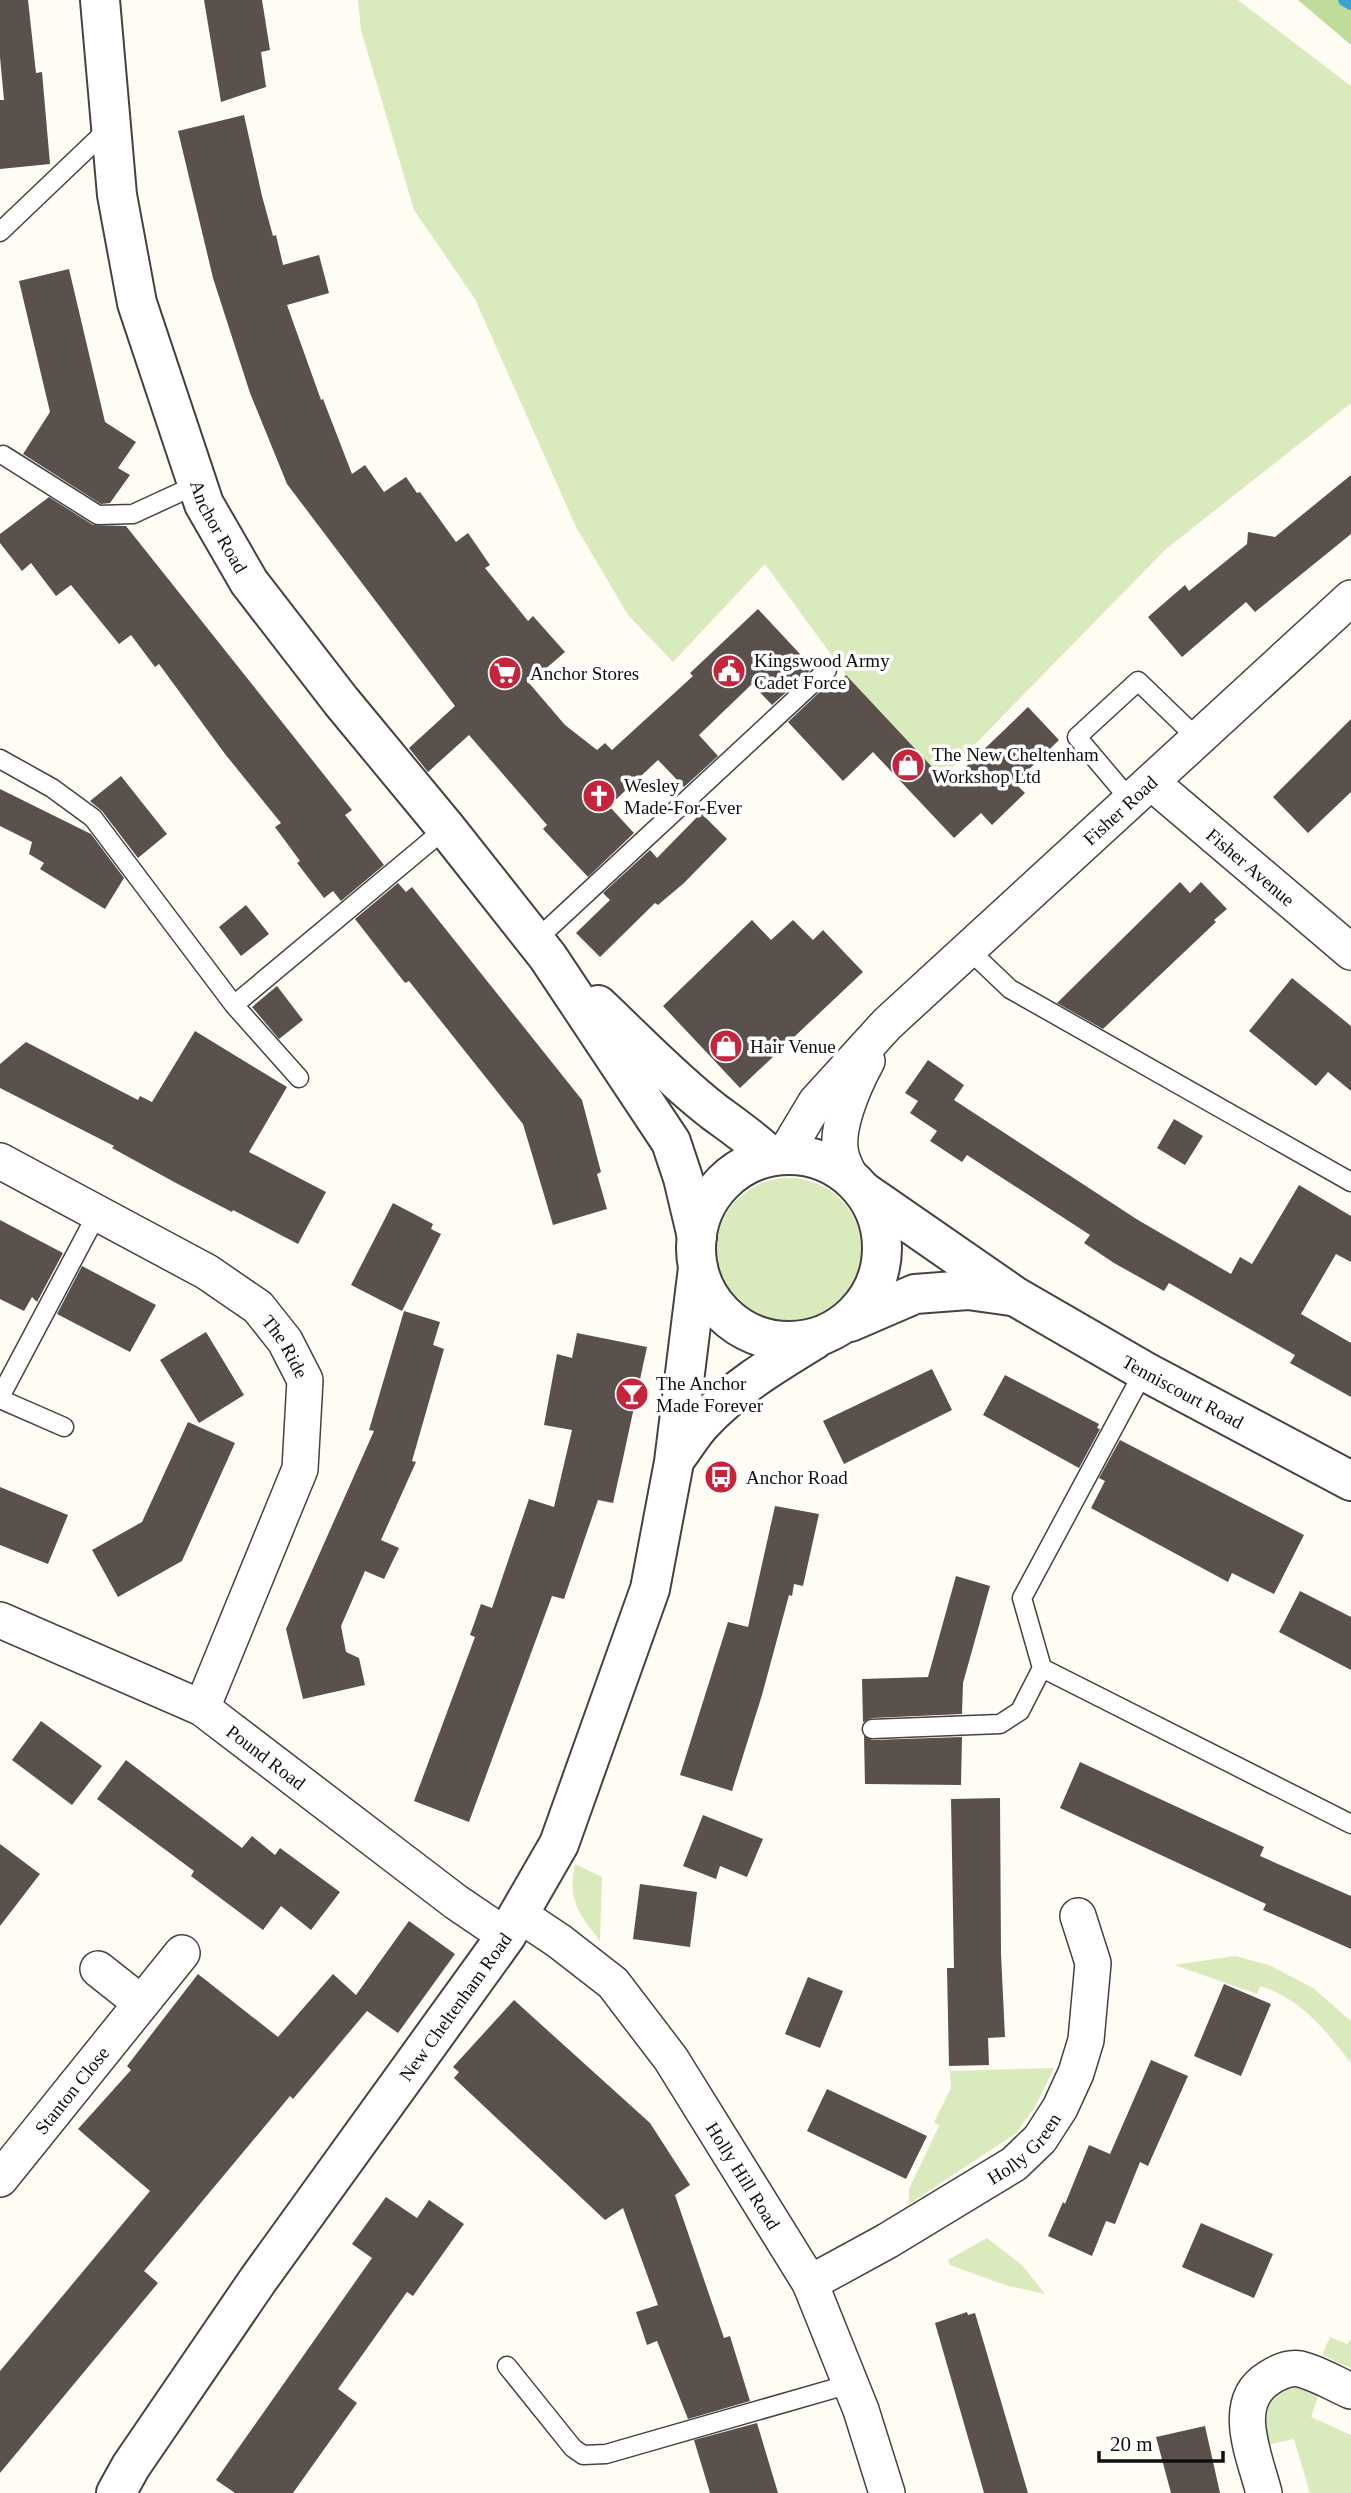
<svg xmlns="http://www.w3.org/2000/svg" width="1351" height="2493" font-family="'Times New Roman',serif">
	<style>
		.green { fill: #d9ebbc }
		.forest { fill: #bfdc9b }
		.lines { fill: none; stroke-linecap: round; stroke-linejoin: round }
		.stream { stroke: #3ea4cf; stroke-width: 12 }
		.building { fill: #5a504c }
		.service-casing { stroke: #434343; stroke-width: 21 }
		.minor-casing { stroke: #434343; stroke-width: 38 }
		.tertiary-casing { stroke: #434343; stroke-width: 42 }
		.service { stroke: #fff; stroke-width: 18 }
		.minor { stroke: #fff; stroke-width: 35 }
		.tertiary { stroke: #fff; stroke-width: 38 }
		.labels { text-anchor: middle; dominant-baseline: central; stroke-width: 7; stroke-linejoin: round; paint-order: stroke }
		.street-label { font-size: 19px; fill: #101010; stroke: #fff }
		.poi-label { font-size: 19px; fill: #101010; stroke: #fff; text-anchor: start }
	</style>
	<rect width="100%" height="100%" fill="#fffcf4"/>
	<path class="green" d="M358,0H1238L1351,86V403L1166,549L942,778L846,675L765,564L673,662L628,615L576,527L475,299L414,210L361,30Z
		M716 1251a73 73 0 1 1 146 0a73 73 0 1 1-146 0Z
		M575,1864L602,1877L600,1941C579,1914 567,1900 575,1864Z
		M1235,1956L1269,1965L1313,1988L1351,2021V2063C1325,2030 1302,1999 1260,1986L1257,1994L1174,1965Z
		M1054,2068L1035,2107L1015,2134L909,2204V2189L939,2126L934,2122L951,2088L950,2071Z
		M987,2238L1022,2265L1045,2294L1005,2285L950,2265L948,2260Z
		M1330,2337L1347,2344L1351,2339V2368L1322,2355Z
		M1306,2385L1320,2391L1311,2417L1351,2435V2493H1310L1294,2439L1267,2445L1258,2415C1271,2391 1280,2387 1306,2385Z"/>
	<path class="forest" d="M1298,0H1351V45Z"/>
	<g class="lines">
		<path class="stream" d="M1344,0L1351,4"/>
	</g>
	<path class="building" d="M0,0H28L36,73L42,72L50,164L0,169V100H4L0,57Z
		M204,0H262L270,50L261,52L266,87L221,102Z
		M244,115L262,196L273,236L276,235L283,265L319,255L329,293L287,305L321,400L323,399L352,474L365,465L384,492L406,477L417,493L420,492L456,542L468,533L490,565L485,568L528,621L533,616L565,652L529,683L565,725L597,750L605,743L612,750L693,676L690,673L758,609L813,668L772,705L752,684L699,735L718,756L684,787L658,760L609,806L634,833L588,877L543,829L547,825L469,735L428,772L409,748L455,706L287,484L250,393L213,278L178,131Z
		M69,269L105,422L136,442L118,468L130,475L110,503L101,504L23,454L50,412L19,281Z
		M1351,475V534L1255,612L1246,602L1182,657L1148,617L1185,585L1189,591L1247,544L1248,532L1275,537Z
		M49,497L93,525L126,526L352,810L345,815L384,865L341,901L333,891L324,898L297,863L300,861L275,827L281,823L225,754L159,664L155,667L131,635L119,644L71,585L56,596L31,563L22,571L0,543V534Z
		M846,675L948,784L1028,707L1059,740L1015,783L1025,793L992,825L981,813L954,838L873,752L843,781L788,722L828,684L832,688Z
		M1351,719V792L1308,833L1273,797Z
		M121,776L167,834L138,858L102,811L90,801Z
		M0,789L91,834L124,878L105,909L40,869L44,863L29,854L32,842L0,826Z
		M701,813L727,839L684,883L658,905L655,903L600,957L576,933L610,900L603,893L650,850L657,858Z
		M1180,882L1190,893L1201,882L1227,909L1214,920L1216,922L1103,1029L1057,1003Z
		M398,883L406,892L412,887L582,1100L601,1172L597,1174L607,1209L553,1225L523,1124L409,981L405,983L355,919Z
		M246,905L269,934L241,956L219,927Z
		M752,920L771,940L793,920L813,940L823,930L863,972L740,1088L663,1006Z
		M1292,978L1351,1026V1091L1328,1072L1316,1086L1249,1031Z
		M277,986L303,1020L279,1039L252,1007Z
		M195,1031L287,1087L249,1152L326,1192L298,1244L233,1210L232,1212L176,1183L112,1148L114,1146L0,1088V1064L26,1042L138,1100L140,1096L152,1102Z
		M928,1060L964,1085L954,1100L1138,1220L1231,1274L1240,1257L1252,1264L1299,1185L1351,1216V1262L1336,1254L1301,1314L1351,1343V1397L1290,1363L1295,1355L1169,1283L1164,1291L1114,1263L1084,1243L1090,1235L967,1155L962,1162L930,1141L937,1131L910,1113L918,1101L905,1093Z
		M1174,1119L1203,1136L1185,1165L1157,1148Z
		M393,1203L433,1224L431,1229L441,1234L402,1311L351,1285Z
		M0,1220L63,1253L37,1302L32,1297L24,1311L0,1299Z
		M82,1266L156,1305L130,1352L57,1314Z
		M404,1311L440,1322L433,1345L444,1349L412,1461L416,1462L381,1540L399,1548L384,1579L365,1571L341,1626L346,1652L359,1658L365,1685L303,1699L286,1629L374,1431L369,1430Z
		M206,1332L244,1395L199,1423L160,1360Z
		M577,1333L647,1347L622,1463L613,1503L598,1500L564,1599L552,1596L469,1822L414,1801L475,1637L470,1635L481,1604L492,1608L529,1499L554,1507L572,1430L544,1425L557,1354L572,1358Z
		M932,1369L952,1410L844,1464L823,1421Z
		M1005,1375L1099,1424L1097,1428L1100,1429L1079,1468L983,1415Z
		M188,1422L235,1443L182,1561L118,1597L92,1550L142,1522Z
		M1120,1440L1304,1535L1274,1594L1232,1573L1228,1582L1091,1508L1105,1481L1099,1478Z
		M0,1487L68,1515L48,1564L0,1545Z
		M775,1506L819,1514L803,1586L794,1584L792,1596L789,1595L762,1695L732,1791L680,1775L728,1622L748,1627Z
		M956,1576L990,1586L963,1683L962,1714L872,1718L863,1722L862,1679L928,1677Z
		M1300,1591L1351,1617V1670L1279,1632Z
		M41,1721L102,1766L72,1805L12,1760Z
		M864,1736L872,1740L962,1737L961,1785L865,1784Z
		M126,1760L242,1848L252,1836L275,1855L280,1848L340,1892L311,1930L281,1906L263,1930L191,1876L194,1871L97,1799Z
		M1080,1762L1264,1847L1260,1856L1351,1896V1949L1263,1910L1266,1904L1060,1808Z
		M1000,1798L1001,1954L1005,2037L988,2038L989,2065L949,2066L947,1968H954L951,1799Z
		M703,1815L763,1839L747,1877L720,1866L716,1879L683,1866Z
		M0,1844L40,1874L0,1926Z
		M640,1884L697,1892L690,1947L633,1939Z
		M409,1921L455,1954L398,2033L367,2011L293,2099L290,2096L144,2271L158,2283L0,2473V2371L150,2191L78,2129L131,2070L127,2066L198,1974L278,2037L333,1974L356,1995Z
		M808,1977L843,1991L820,2048L785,2034Z
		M1224,1984L1271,2004L1241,2076L1194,2056Z
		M514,2000L650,2123L690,2185L675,2195L724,2338L730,2336L750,2401L688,2419L657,2341L647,2345L636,2312L658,2305L623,2208L605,2220L454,2078L459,2072L453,2067Z
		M1151,2060L1188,2076L1148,2166L1140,2162L1115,2224L1106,2221L1092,2256L1048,2236L1063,2202L1065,2204L1089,2145L1110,2154Z
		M827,2089L927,2136L906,2179L807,2131Z
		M386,2197L417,2218L429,2200L464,2224L413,2296L407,2292L338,2389L357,2403L293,2493H235L216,2480L372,2258L352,2244Z
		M1201,2223L1273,2254L1254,2298L1182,2267Z
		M967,2312L968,2315L975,2313L1028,2493H984L935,2323Z
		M757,2423L778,2493H710L694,2440Z
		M1205,2426L1220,2493H1171L1156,2437Z"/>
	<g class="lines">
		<defs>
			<path id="service" d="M0,232L109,128
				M3,455L98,515L133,514L196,485
				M0,759L52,788L93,818L234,1005L299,1078
				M1131,801L1077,737L1138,681L1198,739
				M535,941L827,670
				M969,950L1010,989L1351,1182
				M234,1005L446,828
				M1144,1371L1022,1598L1042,1668L1351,1824
				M0,1397L97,1214
				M0,1399L64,1427
				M872,1729L1000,1724L1020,1711L1042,1668
				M507,2366L573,2448L583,2455L606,2454L850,2384"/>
			<g id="minor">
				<path id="s1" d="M1151,782L1351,952"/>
				<path id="s2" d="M786,1152L816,1102L887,1024L1351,598"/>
				<path id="s3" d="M0,1161L207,1272L258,1307L285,1341L305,1380L300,1469L202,1708"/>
				<path d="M851,1178C848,1172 844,1165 842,1158C833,1131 854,1085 867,1061"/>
				<path id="s4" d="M0,1620L202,1708L456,1902L506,1936"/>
				<path id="s5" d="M520,1915L559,1941L613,1983L671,2059L810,2283L861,2410L887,2493"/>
				<path d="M98,1969L141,2003"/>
				<path id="s6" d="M0,2179L182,1953"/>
				<path id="s7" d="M810,2283L887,2241L1014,2164L1040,2139L1060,2108L1076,2073L1086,2040L1093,1963L1078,1916"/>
				<path d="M1264,2493C1255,2457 1229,2402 1269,2378C1278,2372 1290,2367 1300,2369C1317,2373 1335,2384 1351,2391"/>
			</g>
			<g id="tertiary">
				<path id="s8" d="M100,0L117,195L137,303L204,504L249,582L341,701L446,828L548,957L671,1142L683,1178L697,1237"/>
				<path d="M598,1005C635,1040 672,1079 713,1111C732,1125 751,1138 768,1154"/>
				<circle cx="789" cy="1248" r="93"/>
				<path id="s9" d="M863,1191L1016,1297L1144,1371L1351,1481"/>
				<path d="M850,1322L915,1294L968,1290L1011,1296"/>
				<path d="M675,1459C684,1448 691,1435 701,1424C733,1389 773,1365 814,1340"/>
				<path id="s10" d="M116,2493L131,2466L258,2280L506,1936L559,1844L650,1589L674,1462L698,1268"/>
			</g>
		</defs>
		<use href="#service" class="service-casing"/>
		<use href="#minor" class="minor-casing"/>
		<use href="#tertiary" class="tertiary-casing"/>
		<use href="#service" class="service"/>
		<use href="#minor" class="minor"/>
		<use href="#tertiary" class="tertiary"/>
	</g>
	<defs>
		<symbol id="civic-disc" viewBox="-11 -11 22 22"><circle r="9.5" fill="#c4253d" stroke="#fff"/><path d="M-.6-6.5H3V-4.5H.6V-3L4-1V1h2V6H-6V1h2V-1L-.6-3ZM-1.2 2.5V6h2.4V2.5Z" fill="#fff"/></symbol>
		<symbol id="supermarket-disc" viewBox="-11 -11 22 22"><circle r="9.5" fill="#c4253d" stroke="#fff"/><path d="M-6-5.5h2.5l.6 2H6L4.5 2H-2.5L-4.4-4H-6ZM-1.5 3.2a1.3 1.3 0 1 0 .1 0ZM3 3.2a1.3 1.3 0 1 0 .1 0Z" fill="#fff"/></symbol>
		<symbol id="shop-disc" viewBox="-11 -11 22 22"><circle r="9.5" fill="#c4253d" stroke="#fff"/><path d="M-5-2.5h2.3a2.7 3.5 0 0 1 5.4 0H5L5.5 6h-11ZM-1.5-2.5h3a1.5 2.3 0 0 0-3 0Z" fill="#fff"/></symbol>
		<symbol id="church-disc" viewBox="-11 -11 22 22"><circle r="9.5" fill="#c4253d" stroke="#fff"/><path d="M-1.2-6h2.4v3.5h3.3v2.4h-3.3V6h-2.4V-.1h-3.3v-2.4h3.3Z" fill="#fff"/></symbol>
		<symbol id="bar-disc" viewBox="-11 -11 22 22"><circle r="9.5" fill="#c4253d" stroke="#fff"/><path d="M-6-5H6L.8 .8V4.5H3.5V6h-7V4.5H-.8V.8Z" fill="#fff"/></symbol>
		<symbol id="bus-disc" viewBox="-11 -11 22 22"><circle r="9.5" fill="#c4253d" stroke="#fff"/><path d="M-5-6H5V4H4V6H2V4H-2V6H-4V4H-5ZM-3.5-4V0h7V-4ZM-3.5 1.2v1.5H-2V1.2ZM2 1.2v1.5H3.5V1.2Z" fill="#fff"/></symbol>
	</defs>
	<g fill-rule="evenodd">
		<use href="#civic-disc" x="710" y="652" width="38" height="38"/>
		<use href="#supermarket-disc" x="486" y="654" width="38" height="38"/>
		<use href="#shop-disc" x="889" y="746" width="38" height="38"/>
		<use href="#church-disc" x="580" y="777" width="38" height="38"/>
		<use href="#shop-disc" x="707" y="1027" width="38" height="38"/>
		<use href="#bar-disc" x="613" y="1375" width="38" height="38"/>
		<use href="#bus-disc" x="702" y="1458" width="38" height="38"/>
	</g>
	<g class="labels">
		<g class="street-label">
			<text stroke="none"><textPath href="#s8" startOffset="544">Anchor Road</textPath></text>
			<text stroke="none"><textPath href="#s2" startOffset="480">Fisher Road</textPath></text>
			<text stroke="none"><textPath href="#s1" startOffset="131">Fisher Avenue</textPath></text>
			<text stroke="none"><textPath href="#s3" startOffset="345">The Ride</textPath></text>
			<text stroke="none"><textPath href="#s9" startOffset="378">Tenniscourt Road</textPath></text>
			<text stroke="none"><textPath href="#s4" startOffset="301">Pound Road</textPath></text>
			<text stroke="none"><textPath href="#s10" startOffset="593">New Cheltenham Road</textPath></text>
			<text stroke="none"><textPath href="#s6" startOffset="114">Stanton Close</textPath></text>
			<text stroke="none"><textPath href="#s7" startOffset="254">Holly Green</textPath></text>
			<text stroke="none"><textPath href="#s5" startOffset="348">Holly Hill Road</textPath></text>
		</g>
		<g class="poi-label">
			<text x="754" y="660">Kingswood Army<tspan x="754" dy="22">Cadet Force</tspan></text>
			<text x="530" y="673">Anchor Stores</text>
			<text x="932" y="754">The New Cheltenham<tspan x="932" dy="22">Workshop Ltd</tspan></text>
			<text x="624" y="785">Wesley<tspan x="624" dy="22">Made-For-Ever</tspan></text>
			<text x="750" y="1046">Hair Venue</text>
			<text x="656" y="1383">The Anchor<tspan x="656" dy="22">Made Forever</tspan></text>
			<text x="746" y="1477">Anchor Road</text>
		</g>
	</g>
	<path d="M1099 2451v10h124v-10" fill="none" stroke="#101010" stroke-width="3.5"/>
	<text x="1110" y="2451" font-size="21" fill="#101010" stroke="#ffffff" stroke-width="5" paint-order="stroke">20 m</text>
</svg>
